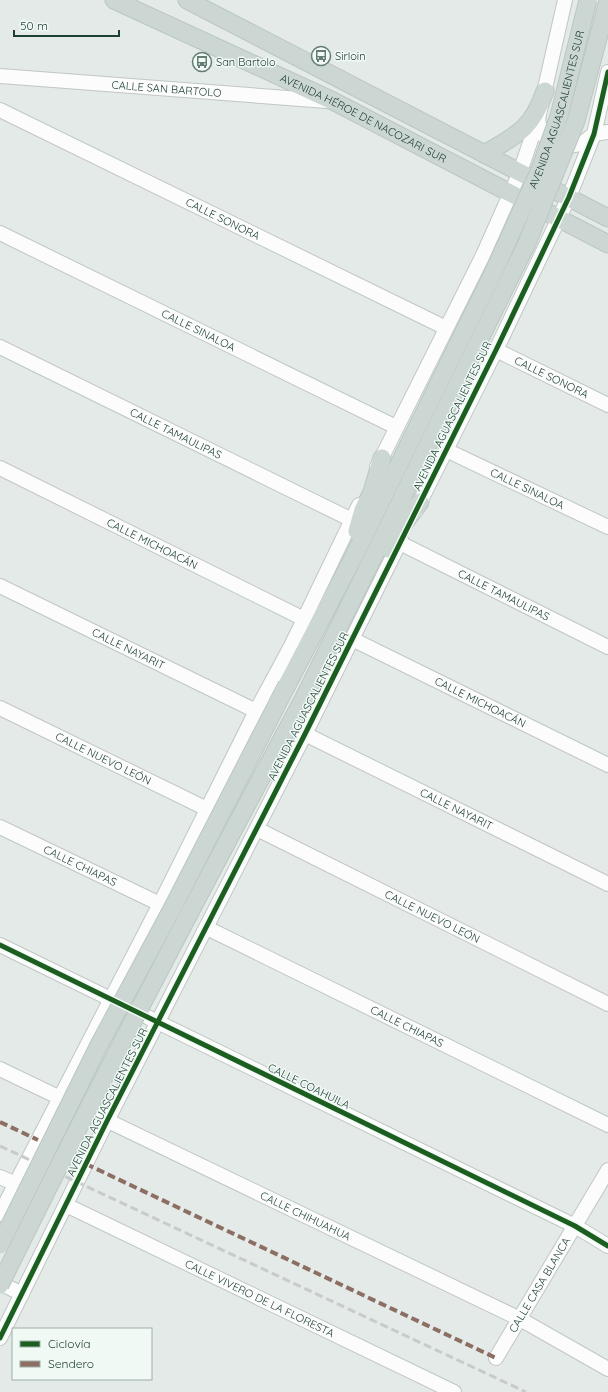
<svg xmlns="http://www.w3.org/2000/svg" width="608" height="1392" font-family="Quicksand,sans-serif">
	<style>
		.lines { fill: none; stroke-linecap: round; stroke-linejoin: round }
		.minor-casing { stroke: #c0c7c4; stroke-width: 16 }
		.major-casing { stroke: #bbc7c2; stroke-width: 19 }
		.minor { stroke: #fbfcfb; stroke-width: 14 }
		.major { stroke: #ccd6d3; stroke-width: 17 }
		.rail { stroke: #c7cbca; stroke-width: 3; stroke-dasharray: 8 4; stroke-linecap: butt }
		.major-bridge-casing { stroke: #bbc7c2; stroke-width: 19; stroke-linecap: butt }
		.major-bridge { stroke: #ccd6d3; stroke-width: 17 }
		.quiet { stroke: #8d6e63; stroke-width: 4; stroke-dasharray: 8 4; stroke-linecap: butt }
		.cycleway-casing { stroke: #f1f9f5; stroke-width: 8 }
		.cycleway { stroke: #1b5e20; stroke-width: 5 }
		.labels { text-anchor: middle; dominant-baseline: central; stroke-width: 3; stroke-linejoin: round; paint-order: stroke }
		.poi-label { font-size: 11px; fill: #1f4035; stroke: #f1f9f5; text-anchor: start }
		.street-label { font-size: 11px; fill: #1f4035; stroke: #f1f9f5 }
	</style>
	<rect width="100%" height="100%" fill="#e3eae7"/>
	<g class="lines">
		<defs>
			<g id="minor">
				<path id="s1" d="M0,76L327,101"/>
				<path id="s2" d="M0,110L446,328"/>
				<path d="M538,119L541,133L549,141L567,146L581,144L594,134L608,132"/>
				<path id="s3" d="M0,233L396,427"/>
				<path id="s4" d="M0,347L352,520"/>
				<path id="s5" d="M496,350L608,405"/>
				<path id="s6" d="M446,450L608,527"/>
				<path d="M377,467L483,255L520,172L538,119L565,0"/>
				<path id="s7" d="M0,468L304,619"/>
				<path d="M415,512L496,350L569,197L594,134L608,72"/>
				<path id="s8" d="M400,543L608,647"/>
				<path id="s9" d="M0,586L256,711"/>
				<path id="s10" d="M352,639L608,765"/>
				<path id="s11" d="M0,708L207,809"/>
				<path id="s12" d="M305,734L608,884"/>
				<path id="s13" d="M0,827L160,904"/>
				<path id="s14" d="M257,829L608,1004"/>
				<path id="s15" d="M207,928L608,1125"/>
				<path d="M0,945L575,1226L608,1246"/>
				<path id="s16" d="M0,1069L520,1319L608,1369"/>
				<path d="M0,1177L16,1184"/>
				<path id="s17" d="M66,1205L454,1392"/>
				<path d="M0,1214L160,904L256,711L291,646L359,505"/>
				<path d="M0,1283L22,1294"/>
				<path d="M0,1338L107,1121L305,734L401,540"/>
				<path id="s18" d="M496,1358L608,1170"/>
			</g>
			<g id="major">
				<path id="s19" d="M114,0L333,101L608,244"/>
				<path d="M187,0L608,218"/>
				<path d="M484,154C517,135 532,129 545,91"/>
				<path d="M357,531L363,510L372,492L382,458"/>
				<path d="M389,549L402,526L420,502"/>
				<path d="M287,685L355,554L411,440"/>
				<path d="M305,696L425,451"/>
			</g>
		</defs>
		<use href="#minor" class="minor-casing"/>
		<use href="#major" class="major-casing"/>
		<use href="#minor" class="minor"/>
		<use href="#major" class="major"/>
		<path class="rail" d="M0,1146L526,1392"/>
		<defs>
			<g id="major-bridge">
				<path id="s20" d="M411,440L494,271L539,172L559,116L588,0"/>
				<path d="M425,451L527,243L576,121L608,1"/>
				<path d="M0,1245L99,1045L173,907L287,685"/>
				<path d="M0,1285C97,1087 200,891 305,696"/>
			</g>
		</defs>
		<use href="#major-bridge" class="major-bridge-casing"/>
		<use href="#major-bridge" class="major-bridge"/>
		<path class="quiet" d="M0,1122L38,1140
			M86,1164L496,1358"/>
		<defs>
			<path id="cycleway" d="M0,945L575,1226L608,1246
				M0,1338L107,1121L305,734L496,350L549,239L569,197L594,134L608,72"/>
		</defs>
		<use href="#cycleway" class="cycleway-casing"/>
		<use href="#cycleway" class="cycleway"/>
	</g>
	<defs>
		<symbol id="bus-ring" viewBox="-11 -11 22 22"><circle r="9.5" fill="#f1f9f5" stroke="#647c73" stroke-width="1.5"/><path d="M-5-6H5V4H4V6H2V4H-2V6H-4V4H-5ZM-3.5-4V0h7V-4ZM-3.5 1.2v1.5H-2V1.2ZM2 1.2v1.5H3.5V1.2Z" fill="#647c73"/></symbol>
	</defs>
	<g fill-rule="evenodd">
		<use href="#bus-ring" x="310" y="45" width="22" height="22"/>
		<use href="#bus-ring" x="191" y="51" width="22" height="22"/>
	</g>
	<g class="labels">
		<g class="poi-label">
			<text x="335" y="56">Sirloin</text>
			<text x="216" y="62">San Bartolo</text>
		</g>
		<g class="street-label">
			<text stroke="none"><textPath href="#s1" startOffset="167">CALLE SAN BARTOLO</textPath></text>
			<text stroke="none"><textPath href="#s20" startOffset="362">AVENIDA AGUASCALIENTES SUR</textPath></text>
			<text stroke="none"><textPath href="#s19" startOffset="276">AVENIDA HÉROE DE NACOZARI SUR</textPath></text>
			<text stroke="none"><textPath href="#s2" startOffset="248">CALLE SONORA</textPath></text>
			<text stroke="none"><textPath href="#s3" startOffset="221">CALLE SINALOA</textPath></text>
			<text stroke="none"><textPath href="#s5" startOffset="62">CALLE SONORA</textPath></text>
			<text transform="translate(452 416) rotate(-64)">AVENIDA AGUASCALIENTES SUR</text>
			<text stroke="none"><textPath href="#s4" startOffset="196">CALLE TAMAULIPAS</textPath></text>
			<text stroke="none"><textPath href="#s6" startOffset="90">CALLE SINALOA</textPath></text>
			<text stroke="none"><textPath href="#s7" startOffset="170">CALLE MICHOACÁN</textPath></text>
			<text stroke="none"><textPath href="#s8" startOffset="116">CALLE TAMAULIPAS</textPath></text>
			<text stroke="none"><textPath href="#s9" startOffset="143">CALLE NAYARIT</textPath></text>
			<text stroke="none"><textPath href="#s10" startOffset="143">CALLE MICHOACÁN</textPath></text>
			<text transform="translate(308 706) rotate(-63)">AVENIDA AGUASCALIENTES SUR</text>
			<text stroke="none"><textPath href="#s11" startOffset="115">CALLE NUEVO LEÓN</textPath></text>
			<text stroke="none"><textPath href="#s12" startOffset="169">CALLE NAYARIT</textPath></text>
			<text stroke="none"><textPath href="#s13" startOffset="89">CALLE CHIAPAS</textPath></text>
			<text stroke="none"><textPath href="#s14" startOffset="196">CALLE NUEVO LEÓN</textPath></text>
			<text stroke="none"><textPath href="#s15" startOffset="223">CALLE CHIAPAS</textPath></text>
			<text transform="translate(309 1086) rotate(26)">CALLE COAHUILA</text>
			<text transform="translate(107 1102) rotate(-63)">AVENIDA AGUASCALIENTES SUR</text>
			<text stroke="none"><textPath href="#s16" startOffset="339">CALLE CHIHUAHUA</textPath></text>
			<text stroke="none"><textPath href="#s18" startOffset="85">CALLE CASA BLANCA</textPath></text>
			<text stroke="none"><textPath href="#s17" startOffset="215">CALLE VIVERO DE LA FLORESTA</textPath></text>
		</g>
	</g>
	<rect x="12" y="1328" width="140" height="52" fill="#f1f9f5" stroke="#9dafa8"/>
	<rect x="20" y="1341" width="20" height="6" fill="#1b5e20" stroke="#9dafa8"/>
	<text x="48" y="1348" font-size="12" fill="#1f4035">Ciclovía</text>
	<rect x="20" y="1361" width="20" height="6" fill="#8d6e63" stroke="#9dafa8"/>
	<text x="48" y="1368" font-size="12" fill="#1f4035">Sendero</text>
	<path d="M14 30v6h105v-6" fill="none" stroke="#1f4035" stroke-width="2"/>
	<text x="20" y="30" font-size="12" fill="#1f4035" stroke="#f1f9f5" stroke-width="3" paint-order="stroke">50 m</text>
</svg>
